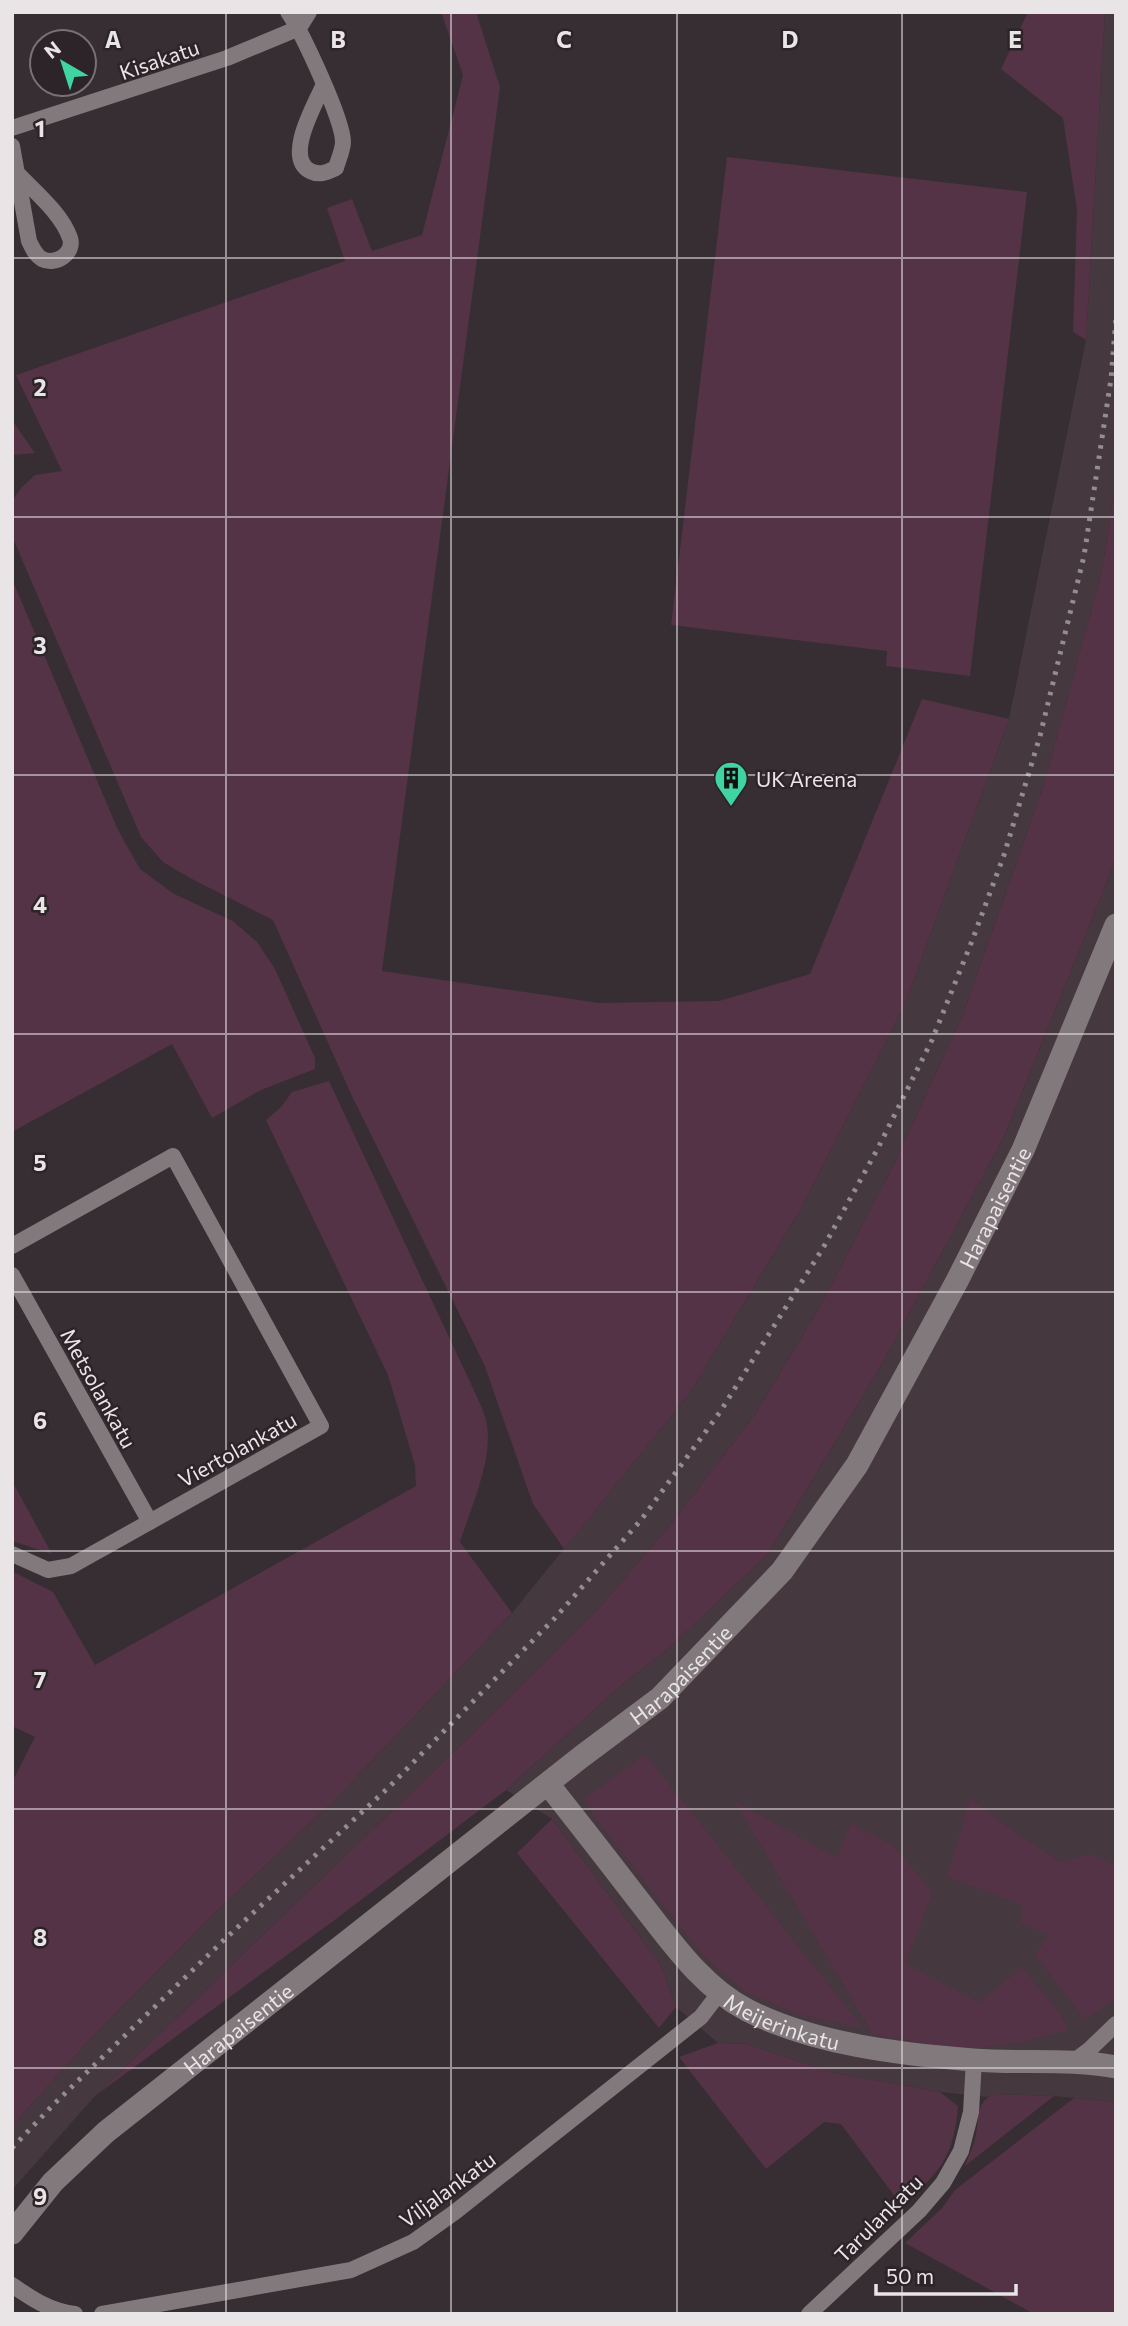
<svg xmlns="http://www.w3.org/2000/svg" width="1128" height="2326" font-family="Commissioner,sans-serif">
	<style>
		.built { fill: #45383e }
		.green { fill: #533345 }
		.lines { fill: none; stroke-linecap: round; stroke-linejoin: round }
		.street { stroke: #82797d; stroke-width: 16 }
		.secondary { stroke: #82797d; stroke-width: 23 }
		.rail { stroke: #948d90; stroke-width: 5; stroke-dasharray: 3.5 7; stroke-linecap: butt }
		.grid { fill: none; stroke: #e9e4e6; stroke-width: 2; stroke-opacity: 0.55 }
		.labels { text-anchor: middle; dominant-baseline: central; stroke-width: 5; stroke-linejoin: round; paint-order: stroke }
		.street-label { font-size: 21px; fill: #e9e4e6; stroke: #2c2428 }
		.poi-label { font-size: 21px; fill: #e9e4e6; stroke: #2c2428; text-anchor: start }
		.grid-label { font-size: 23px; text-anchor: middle; font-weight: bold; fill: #e9e4e6; stroke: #2c2428; stroke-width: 5; stroke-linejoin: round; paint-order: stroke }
	</style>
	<rect width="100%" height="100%" fill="#362e32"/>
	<path class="built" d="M1105,12H1116V481L1102,570L1044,784L963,1014L893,1166L818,1310L755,1414L667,1529L594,1613L470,1736L95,2096L12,2190V2126L97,2032L213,1915L339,1796L512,1613L689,1394L801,1209L905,1004L1009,719L1086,340Z
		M1116,853V2102L1054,2096L996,2094L987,2097L940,2092L831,2072L747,2044L718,2043L676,2007L661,1965L552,1819L506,1790L618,1688L668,1649L768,1554L878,1371L1004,1137L1110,874Z"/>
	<path class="green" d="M441,12H476L500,87L382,971L599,1003L719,1001L810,974L922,699L1009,719L905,1004L801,1209L689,1394L564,1549L533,1504L484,1364L351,1094L273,920L188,877L163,862L141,837L12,536V501L22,487L35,475L62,471L16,375L345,261L327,208L352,199L372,251L422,235L463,75Z
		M1028,12H1105L1086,340L1073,332L1077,210L1063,118L1001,69Z
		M727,157L1027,192L970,676L886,666L887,651L671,625Z
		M12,420L35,453L12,455Z
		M1116,481V853L1110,874L1004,1137L878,1371L768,1554L668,1649L618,1688L506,1790L332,1922L95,2096L470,1736L594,1613L667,1529L755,1414L818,1310L893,1166L963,1014L1044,784L1102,570Z
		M12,579L118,830L140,869L174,894L233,921L257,942L275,969L315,1058V1069L261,1090L212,1118L172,1044L12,1132Z
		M329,1081L478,1399C481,1406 484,1413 486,1420C495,1456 471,1507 460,1542L512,1613L339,1796L213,1915L97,2032L12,2126V1782L35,1737L12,1726V1571L53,1592L95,1665L416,1486L415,1465L388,1375L266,1120L281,1107L292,1092Z
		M12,1481L52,1554L12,1541Z
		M646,1754V1755L863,2028L797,2014L746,1992L703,1956L592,1814L585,1798Z
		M970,1799L1017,1834L1061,1862L1091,1854L1114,1865L1116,1864V1998L1085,2020L1035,1955L1048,1935L1020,1922L1023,1905L947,1877Z
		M734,1800L837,1858L851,1823L893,1845L933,1892L905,1964L979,2002L1022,1967L1060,2014L1069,2030L1026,2041L967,2050L873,2035Z
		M552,1819L661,1965L676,2007L659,2028L517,1853Z
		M718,2043L747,2044L831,2072L940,2092L958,2106C955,2152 940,2179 899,2202L841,2124L824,2122L766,2169L679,2057Z
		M996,2094L1054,2096L965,2166C968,2157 973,2148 975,2138C980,2121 974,2100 996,2094Z
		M1074,2098L1116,2102V2314H1034L905,2243L942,2208L955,2190Z"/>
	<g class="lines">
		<path class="street" d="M288,12C302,32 343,120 343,142C343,150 338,160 336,168C327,172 320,176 310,171C284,157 315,105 323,86
			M12,128L227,58L299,28L309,12
			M12,146L29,241C32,247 35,255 42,259C56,266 75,253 70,238C61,213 35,192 17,173
			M12,1246L173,1156L321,1426L71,1566L48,1570L12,1554
			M12,1275L150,1522
			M1073,2062L1089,2050L1116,2024
			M12,2285C32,2299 50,2311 75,2314
			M102,2314L351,2270L413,2242L455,2212L701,2017L720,1992
			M809,2314L919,2211L943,2183L961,2151L971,2112L974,2060"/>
		<g class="secondary">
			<path id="s1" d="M548,1784C578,1822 607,1859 636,1897C668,1937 700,1986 747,2010C813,2044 899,2054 973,2060C1021,2064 1069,2058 1116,2067"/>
			<path id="s2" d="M12,2233L53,2182L106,2132L581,1757L660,1698L782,1571L857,1465L957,1281L1023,1150L1116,925"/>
		</g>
		<path class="rail" d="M12,2148L55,2103L226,1938L388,1788L555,1618L641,1520L720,1412L823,1248L878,1148L932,1040L972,941L1004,855L1040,736L1084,556L1111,379L1116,318"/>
	</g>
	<path class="grid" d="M226,12V2314M451,12V2314M677,12V2314M902,12V2314M12,258H1116M12,517H1116M12,775H1116M12,1034H1116M12,1292H1116M12,1551H1116M12,1809H1116M12,2068H1116"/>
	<defs>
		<symbol id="building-pin" viewBox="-11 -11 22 30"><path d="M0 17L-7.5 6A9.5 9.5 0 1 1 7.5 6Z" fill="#40d4a2" stroke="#2c2428"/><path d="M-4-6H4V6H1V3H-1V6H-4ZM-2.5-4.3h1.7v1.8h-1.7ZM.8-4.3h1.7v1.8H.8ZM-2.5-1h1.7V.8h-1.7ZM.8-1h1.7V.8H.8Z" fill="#111"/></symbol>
	</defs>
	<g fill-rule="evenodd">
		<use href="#building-pin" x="712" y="759" width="38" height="52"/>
	</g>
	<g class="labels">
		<g class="street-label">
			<text transform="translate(159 59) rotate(-19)">Kisakatu</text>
			<text stroke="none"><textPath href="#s2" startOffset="1440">Harapaisentie</textPath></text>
			<text transform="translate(99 1388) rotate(61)">Metsolankatu</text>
			<text transform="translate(237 1449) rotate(-29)">Viertolankatu</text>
			<text stroke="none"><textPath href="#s2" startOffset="873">Harapaisentie</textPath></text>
			<text stroke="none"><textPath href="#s1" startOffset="340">Meijerinkatu</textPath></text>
			<text stroke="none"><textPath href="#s2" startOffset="306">Harapaisentie</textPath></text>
			<text transform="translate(447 2189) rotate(-36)">Viljalankatu</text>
			<text transform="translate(878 2218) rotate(-45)">Tarulankatu</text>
		</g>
		<g class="poi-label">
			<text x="756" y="778">UK Areena</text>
		</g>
	</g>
	<g class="grid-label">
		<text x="113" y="48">A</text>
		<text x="338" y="48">B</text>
		<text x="564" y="48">C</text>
		<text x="790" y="48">D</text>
		<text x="1015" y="48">E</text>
		<text x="40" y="137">1</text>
		<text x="40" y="396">2</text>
		<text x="40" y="654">3</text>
		<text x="40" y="913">4</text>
		<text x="40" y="1171">5</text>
		<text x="40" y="1429">6</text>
		<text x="40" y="1688">7</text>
		<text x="40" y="1946">8</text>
		<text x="40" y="2205">9</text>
	</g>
	<rect width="1128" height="2326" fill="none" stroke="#e9e4e6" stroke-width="28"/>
	<g transform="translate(63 63) rotate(321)"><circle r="33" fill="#2c2428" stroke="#787174" stroke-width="2"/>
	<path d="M0-5L12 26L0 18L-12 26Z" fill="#40d4a2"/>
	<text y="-10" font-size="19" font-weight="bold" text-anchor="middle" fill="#e9e4e6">N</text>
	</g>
	<path d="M876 2284v10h140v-10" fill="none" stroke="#e9e4e6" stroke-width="3.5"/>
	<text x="886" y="2284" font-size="21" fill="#e9e4e6" stroke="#2c2428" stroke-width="5" paint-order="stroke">50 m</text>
</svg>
